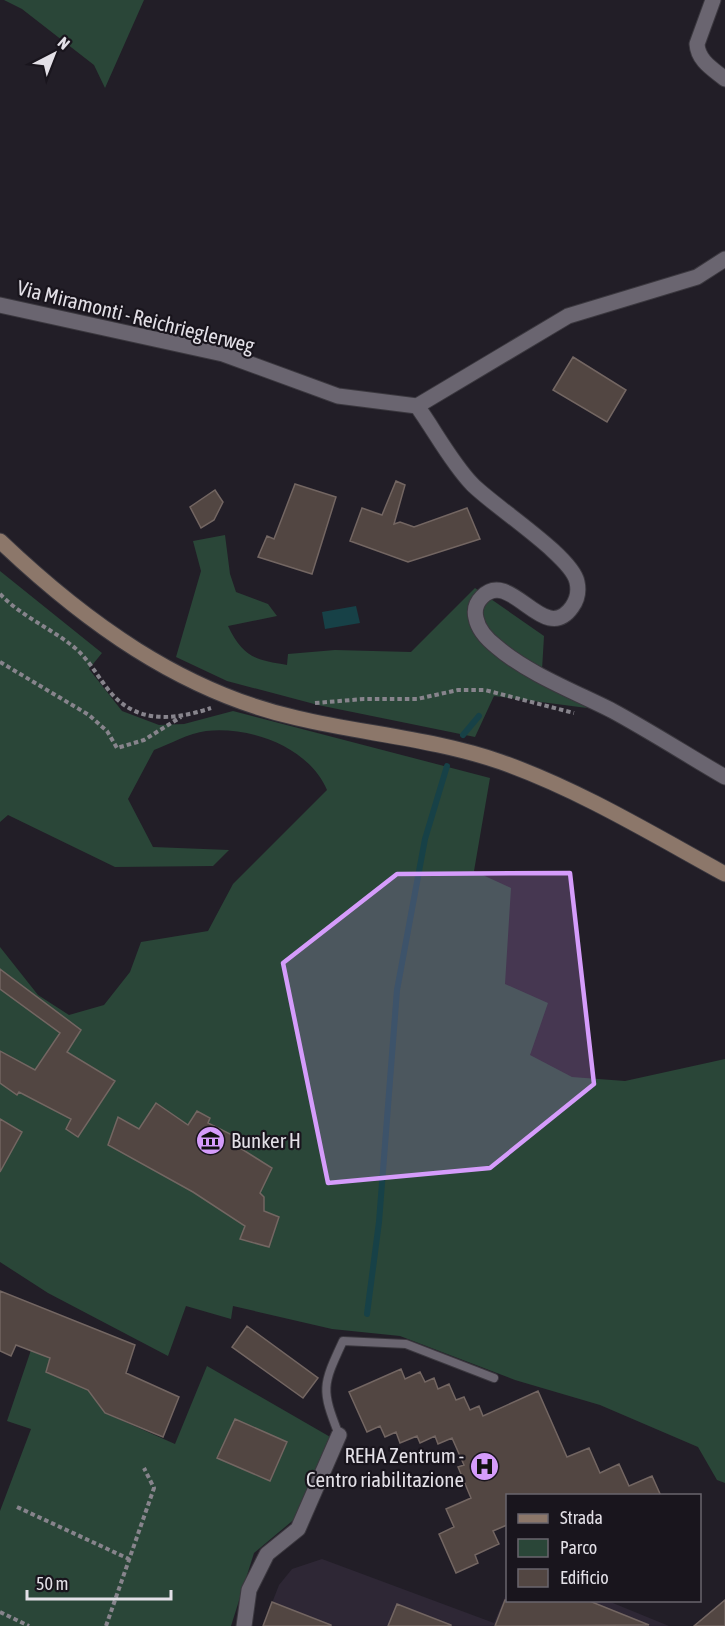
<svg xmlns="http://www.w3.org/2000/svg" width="725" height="1626" font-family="'Asap Condensed',sans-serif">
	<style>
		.built { fill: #2e2735 }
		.green { fill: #2a4638 }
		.water { fill: #174147 }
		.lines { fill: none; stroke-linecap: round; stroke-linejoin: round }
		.stream { stroke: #174147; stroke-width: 6 }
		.building { fill: #524642; stroke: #736662; stroke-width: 1.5 }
		.lane-casing { stroke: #3b383f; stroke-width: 10 }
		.street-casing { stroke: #3b383f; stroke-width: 17 }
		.secondary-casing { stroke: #3b383f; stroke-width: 17 }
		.path { stroke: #87848c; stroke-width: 4; stroke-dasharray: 4.5 3; stroke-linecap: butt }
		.lane { stroke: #6a6570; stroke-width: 8 }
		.street { stroke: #6a6570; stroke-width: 15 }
		.secondary { stroke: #8c776a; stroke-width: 15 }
		.marked { fill: #d59cfb; fill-opacity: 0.2; stroke: #d59cfb; stroke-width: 4.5; stroke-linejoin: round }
		.labels { text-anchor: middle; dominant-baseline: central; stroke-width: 4.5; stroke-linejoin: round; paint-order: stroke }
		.street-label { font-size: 21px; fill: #e3e0e7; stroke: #19151d }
		.poi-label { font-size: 21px; fill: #e3e0e7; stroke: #19151d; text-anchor: start }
	</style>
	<rect width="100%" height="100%" fill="#221e27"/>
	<path class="built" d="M322,1559L494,1623L507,1592L508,1600L608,1601L669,1626H263L279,1585L292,1569Z"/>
	<path class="green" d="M4,0H144L105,88L94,65L22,9Z
		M225,535L230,574L236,592L268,604L277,616L228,626C243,657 255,660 287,665L288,654L335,650L411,652L475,588L544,636L542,670L587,708L494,696L475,737L318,705L227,681L176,657L201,571L193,541Z
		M0,571L102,653L89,669L122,711L159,725L184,724L233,711L490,778L474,871L511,888L505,984L548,1003L530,1055L572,1077L625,1081L725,1059V1483L717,1480L698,1447L600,1405L515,1380L400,1336L332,1329L233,1306L231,1319L186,1306L168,1356L48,1293L0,1262V947L38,995L69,1015L104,1005L130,972L141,942L208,931L233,884L327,790C309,747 250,726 206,731C189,733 170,744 154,750L128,799L153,847L229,850L213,866L115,867L8,815L0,822Z
		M31,1350L50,1358L46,1372L88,1390L105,1413L175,1444L207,1366L332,1438L297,1517L254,1553L231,1626H0V1511L31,1429L7,1421Z"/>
	<path class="water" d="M356,606L360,623L325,629L322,612Z"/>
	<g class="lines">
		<path class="stream" d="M463,735L479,716
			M367,1314L379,1222L397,990L425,839L447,766"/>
	</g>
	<path class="building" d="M573,357L626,390L607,422L553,390Z
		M396,481L405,485L394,524L400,522L414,527L467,508L480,539L408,562L350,541L362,508L382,515Z
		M295,484L336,497L312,574L258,557L267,536L274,539Z
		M215,490L223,502L214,520L201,528L190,507Z
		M0,969L81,1030L67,1052L115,1081L78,1137L66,1129L71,1119L19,1092L17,1095L0,1083V1051L35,1070L60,1033L0,989Z
		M156,1103L188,1125L197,1111L210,1118L208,1123L244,1141L240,1148L272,1168L260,1193L264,1197V1211L279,1217L269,1247L240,1239L245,1226L193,1192L108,1145L118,1117L139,1129Z
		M0,1119L22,1132L0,1172Z
		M0,1291L135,1345L126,1373L179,1397L163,1437L105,1413L88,1390L46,1372L50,1358L16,1345L11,1356L0,1351Z
		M247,1326L318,1378L303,1398L232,1347Z
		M401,1369L405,1379L420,1372L425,1382L434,1378L438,1389L449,1384L456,1400L464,1397L470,1410L479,1406L483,1416L538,1391L567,1457L589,1448L600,1473L619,1464L629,1486L652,1476L661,1496H507V1525L493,1531L499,1544L475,1555L478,1563L456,1573L439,1534L454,1527L446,1509L471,1498L458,1467L464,1465L452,1438L438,1444L435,1436L420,1443L417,1436L400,1443L396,1432L385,1437L380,1426L367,1432L349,1392Z
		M235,1419L287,1442L270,1481L217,1458Z
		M505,1600H587L649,1625L495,1626Z
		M725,1600V1626H694Z
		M272,1602L331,1625V1626H263Z
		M397,1604L451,1625V1626H388Z"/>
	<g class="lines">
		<defs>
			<path id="lane" d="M339,1435C321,1389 322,1386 343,1341L406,1344L494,1378"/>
			<path id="street" d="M713,0L697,44C698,61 713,69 725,79
				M0,305L223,354L338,396L417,406L568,316L697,277L725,259
				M417,406C435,431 451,462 472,484C493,506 572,556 577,582C579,591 577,600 572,607C544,647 511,567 482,597C476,603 474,610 476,618C478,629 488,640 497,647C527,673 575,692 611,710C650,731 687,755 725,777
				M244,1626L249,1590L267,1554L298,1529L339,1435"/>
			<path id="secondary" d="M0,541C84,621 181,692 297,718C365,734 435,739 501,762C580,790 652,834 725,874"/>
		</defs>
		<use href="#lane" class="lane-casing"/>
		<use href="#street" class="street-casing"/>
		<use href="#secondary" class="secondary-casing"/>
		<path class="path" d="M0,594C22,617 51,628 75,648C89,660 96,674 107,688C134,724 172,721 211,708
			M0,662L89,715L107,731L117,748L144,740L181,717
			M315,703L364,699H417L458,690H485L574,713
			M17,1507L129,1559
			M0,1612L29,1626
			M106,1626L154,1488L144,1468"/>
		<use href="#lane" class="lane"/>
		<use href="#street" class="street"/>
		<use href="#secondary" class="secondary"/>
	</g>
	<path class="marked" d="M570,873L594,1084L490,1168L328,1183L283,963L397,874Z"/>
	<defs>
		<symbol id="museum-disc" viewBox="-11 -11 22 22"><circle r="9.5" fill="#d59cfb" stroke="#19151d"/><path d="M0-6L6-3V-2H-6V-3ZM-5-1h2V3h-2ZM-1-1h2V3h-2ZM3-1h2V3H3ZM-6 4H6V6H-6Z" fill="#111"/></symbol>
		<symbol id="hospital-disc" viewBox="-11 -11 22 22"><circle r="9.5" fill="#d59cfb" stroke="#19151d"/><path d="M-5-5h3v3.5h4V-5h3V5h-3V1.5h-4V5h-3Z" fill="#111"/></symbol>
	</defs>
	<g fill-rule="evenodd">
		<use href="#museum-disc" x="194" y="1124" width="33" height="33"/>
		<use href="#hospital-disc" x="468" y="1450" width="33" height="33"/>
	</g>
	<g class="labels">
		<g class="street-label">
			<text transform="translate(136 316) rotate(14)">Via Miramonti - Reichrieglerweg</text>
		</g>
		<g class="poi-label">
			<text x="231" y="1140">Bunker H</text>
			<text x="464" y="1455" text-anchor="end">REHA Zentrum -<tspan x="464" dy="24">Centro riabilitazione</tspan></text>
		</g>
	</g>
	<rect x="506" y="1494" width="195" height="108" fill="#19151d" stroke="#6a666e" stroke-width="1.5"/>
	<rect x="518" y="1514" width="30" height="9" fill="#8c776a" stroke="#6a666e" stroke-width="1.5"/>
	<text x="560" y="1524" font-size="18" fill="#e3e0e7">Strada</text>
	<rect x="518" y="1539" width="30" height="18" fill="#2a4638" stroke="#6a666e" stroke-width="1.5"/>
	<text x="560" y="1554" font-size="18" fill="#e3e0e7">Parco</text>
	<rect x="518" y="1569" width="30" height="18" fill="#524642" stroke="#6a666e" stroke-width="1.5"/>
	<text x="560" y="1584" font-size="18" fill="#e3e0e7">Edificio</text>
	<g transform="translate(54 54) rotate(42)" stroke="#19151d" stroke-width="4.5" paint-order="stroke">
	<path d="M0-4.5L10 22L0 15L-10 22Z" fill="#e3e0e7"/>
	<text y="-9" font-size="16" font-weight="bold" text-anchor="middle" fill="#e3e0e7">N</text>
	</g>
	<path d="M27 1590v9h144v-9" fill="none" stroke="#e3e0e7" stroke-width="3"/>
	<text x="36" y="1590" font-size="18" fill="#e3e0e7" stroke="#19151d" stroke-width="4.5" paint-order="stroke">50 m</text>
</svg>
